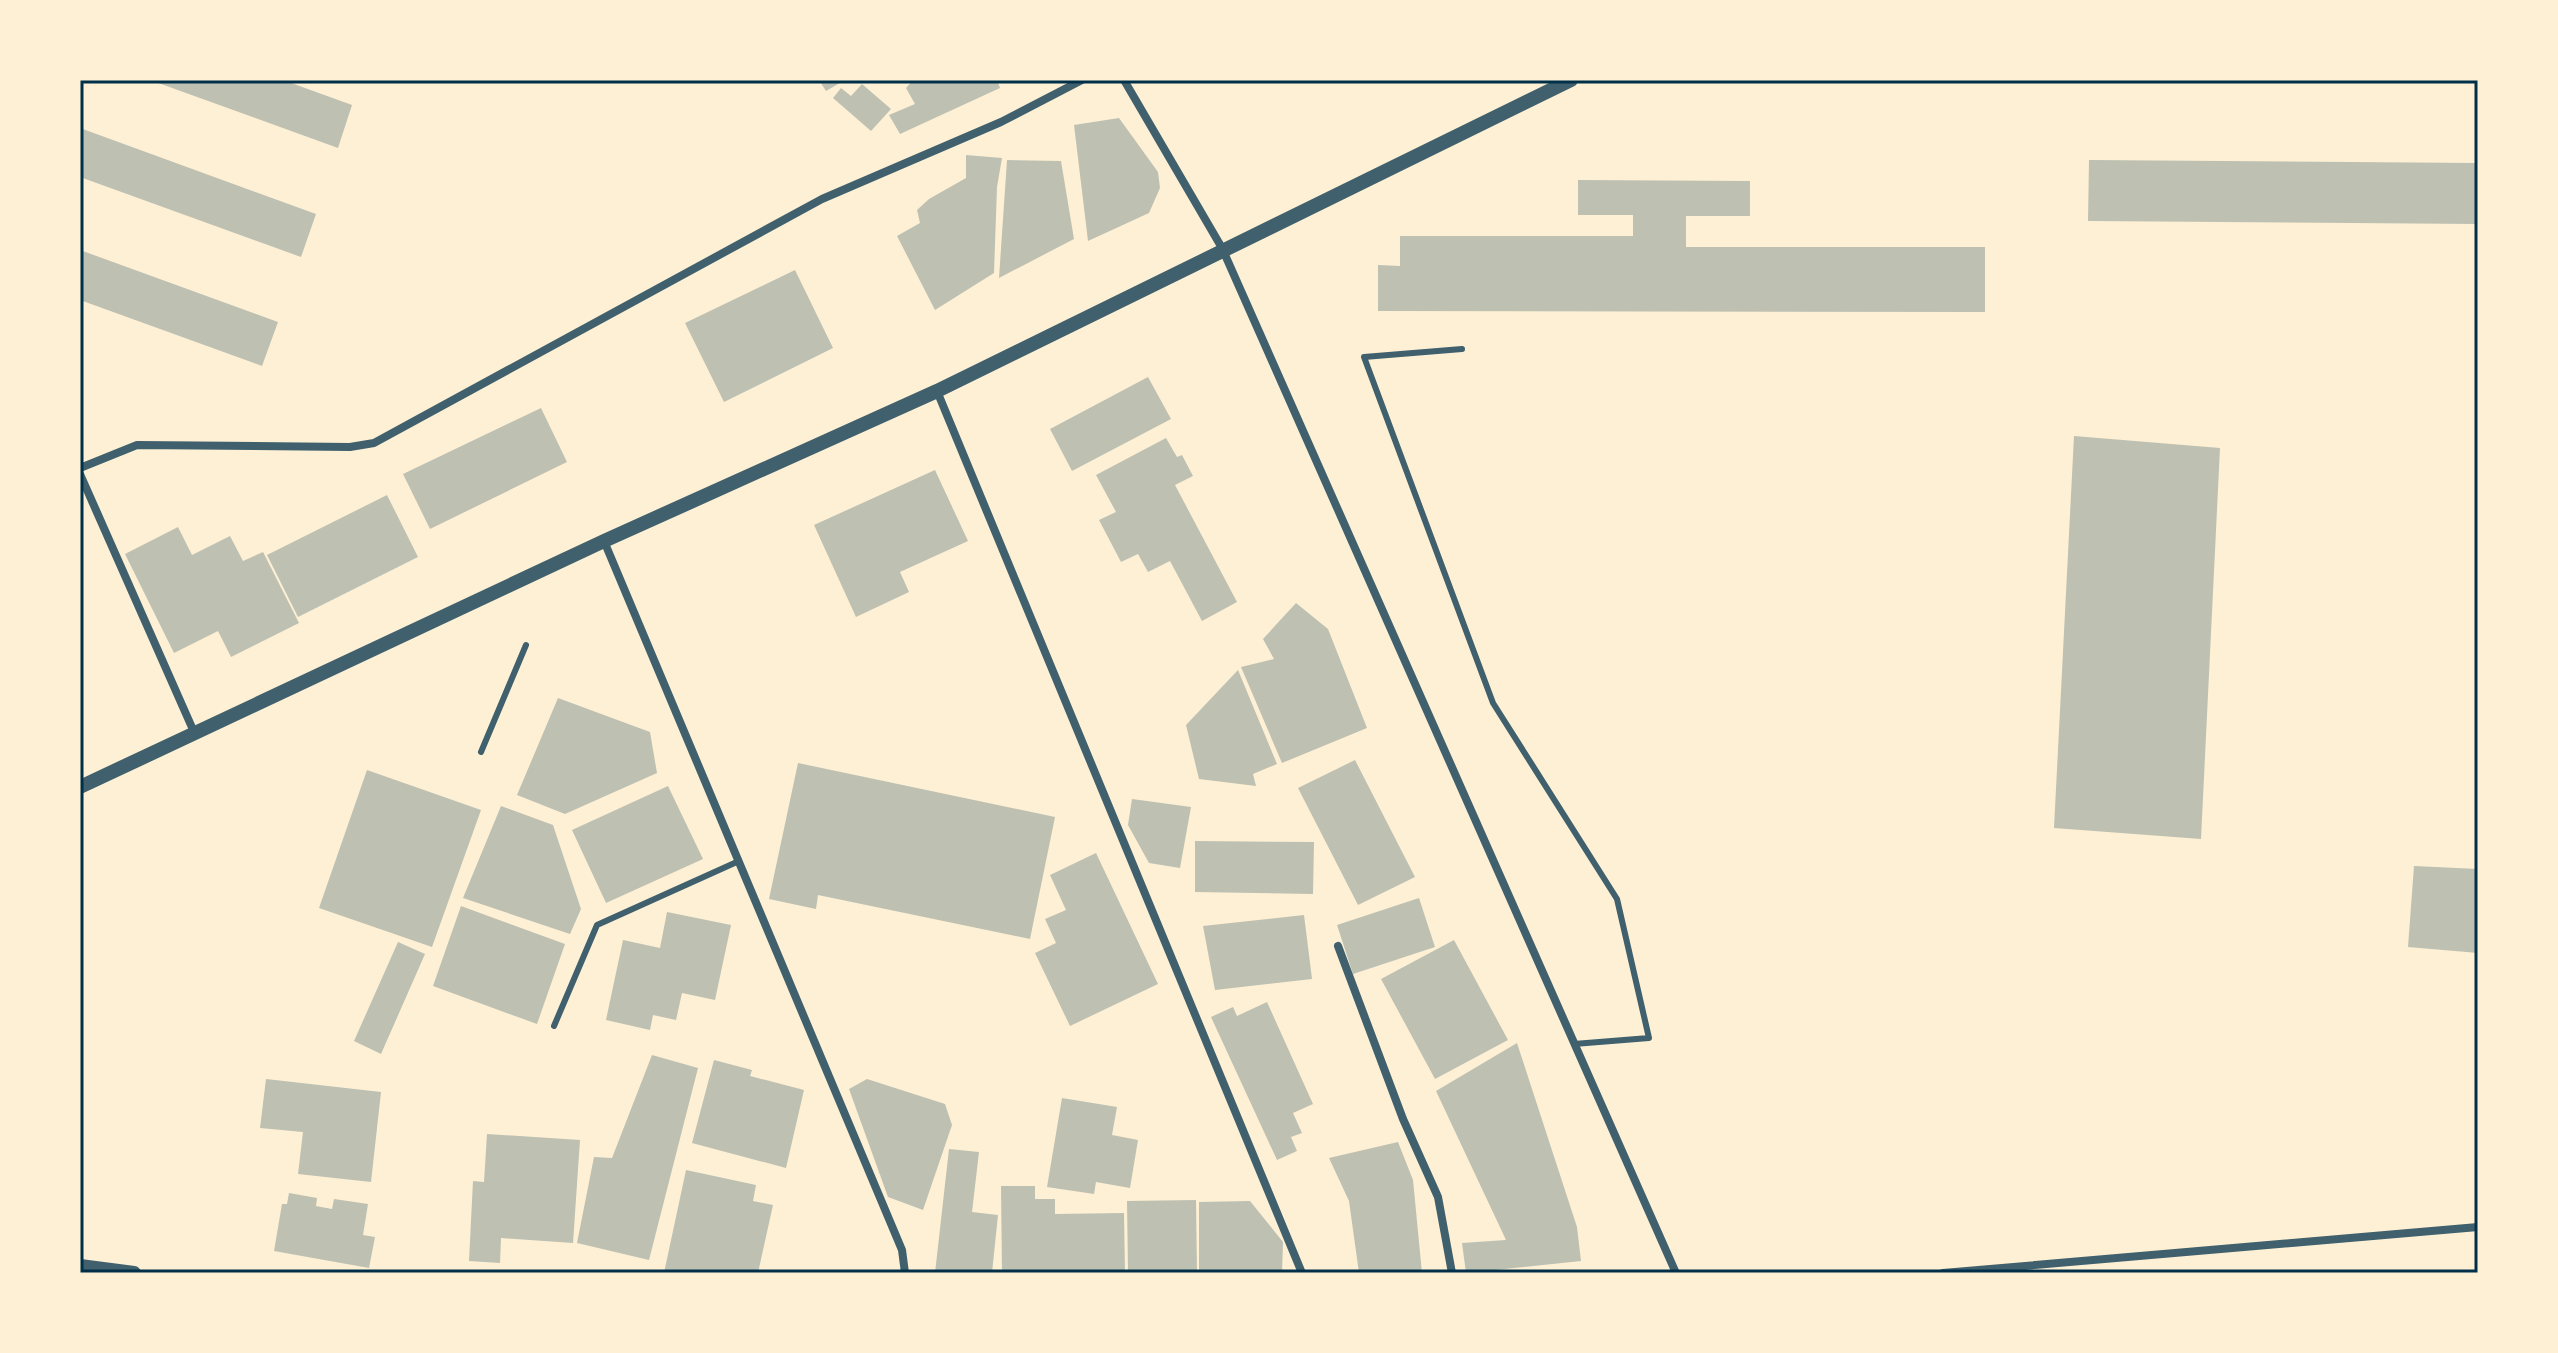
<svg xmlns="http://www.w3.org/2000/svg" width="2558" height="1353" font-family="Raleway,sans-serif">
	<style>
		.building { fill: #bec0b2 }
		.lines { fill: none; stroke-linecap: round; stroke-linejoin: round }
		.service { stroke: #3f606c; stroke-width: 6 }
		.minor { stroke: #3f606c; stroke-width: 8 }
		.tertiary { stroke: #3f606c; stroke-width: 14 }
		.neatline { fill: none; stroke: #003049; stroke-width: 3 }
	</style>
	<rect width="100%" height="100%" fill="#fdf0d5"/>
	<path class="building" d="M150,80H283L352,105L338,148Z
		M819,80H845L826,91Z
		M913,80H997L1000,88L900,134L889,115L915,104L906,88Z
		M862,84L891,109L871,131L833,98L841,88L851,96Z
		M1119,118L1158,172L1160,188L1149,213L1088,241L1074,125Z
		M80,128L316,214L301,257L80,177Z
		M966,155L1002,158L997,187L994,273L935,310L897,236L920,223L917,210L929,199L966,178Z
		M1007,160L1061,161L1074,239L999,278Z
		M2089,160L2478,163V224L2088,221Z
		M1578,180L1750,181V216H1686V247H1985V312L1378,311V265L1400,266V236H1633V215H1578Z
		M80,250L278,322L262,366L80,300Z
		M795,270L833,348L724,402L685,323Z
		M1148,377L1171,419L1072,471L1050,429Z
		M541,408L567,462L430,529L403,474Z
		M2074,436L2220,448L2201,839L2054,828Z
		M1166,438L1177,457L1182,455L1193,476L1175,485L1237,602L1202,621L1170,561L1148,572L1138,554L1121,562L1099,520L1116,512L1096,475Z
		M935,470L968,541L900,572L909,592L856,617L814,525Z
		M387,495L418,557L298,617L267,555Z
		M178,527L192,555L230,536L243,561L263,552L299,623L231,657L218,631L174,653L125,554Z
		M1296,603L1328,629L1367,728L1282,763L1241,667L1274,659L1263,639Z
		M1238,670L1277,764L1253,774L1256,786L1199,779L1186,725Z
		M558,698L650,732L657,773L565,814L517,795Z
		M1355,760L1415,877L1358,905L1298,788Z
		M798,763L1055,817L1030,939L818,895L816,909L769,899Z
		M367,770L481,810L432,947L319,908Z
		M668,786L703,859L606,903L572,830Z
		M1132,799L1191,807L1180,868L1149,863L1128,825Z
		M501,806L553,825L581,909L570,934L463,898Z
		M1195,841L1314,842L1313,894L1195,892Z
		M1096,853L1158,984L1070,1026L1035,953L1056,943L1045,919L1066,910L1050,875Z
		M2414,866L2478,869V953L2408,947Z
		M1419,898L1435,947L1353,974L1337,925Z
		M461,906L565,944L537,1024L433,986Z
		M667,912L731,925L715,1000L682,993L676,1020L653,1015L650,1030L606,1020L623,940L660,948Z
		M1304,915L1312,979L1215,990L1203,926Z
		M1454,940L1508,1040L1435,1079L1381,979Z
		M398,942L425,954L381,1054L354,1041Z
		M1267,1002L1313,1104L1293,1113L1302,1133L1291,1137L1297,1151L1277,1160L1211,1017L1233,1007L1237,1016Z
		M1517,1043L1577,1227L1581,1261L1466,1273L1462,1243L1506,1240L1436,1091Z
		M652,1055L698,1068L649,1260L577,1243L594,1157L612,1158Z
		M714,1060L752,1070L750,1076L804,1090L786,1168L692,1143Z
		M266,1079L381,1092L371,1182L298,1174L303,1132L260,1128Z
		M867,1079L945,1104L952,1125L923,1210L888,1197L849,1089Z
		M1062,1098L1117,1107L1112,1135L1138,1140L1130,1188L1096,1182L1094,1194L1047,1187Z
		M487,1134L580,1140L573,1243L501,1238L500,1263L469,1261L473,1181L484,1182Z
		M1398,1142L1413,1180L1422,1273H1359L1349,1201L1329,1158Z
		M949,1149L979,1152L972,1212L998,1215L992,1273H935Z
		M686,1170L756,1185L753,1201L773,1205L758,1273H664Z
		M1001,1186H1035V1199H1055V1214L1124,1213L1125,1273H1002Z
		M289,1193L317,1198L316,1206L332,1209L334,1199L368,1204L363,1235L375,1237L369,1268L274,1251L282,1204H287Z
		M1196,1200L1197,1273H1128L1127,1201Z
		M1250,1201L1283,1242L1282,1273H1199V1202Z"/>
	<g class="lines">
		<path class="service" d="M1462,349L1364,357L1493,703L1617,899L1649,1038L1574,1044
			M481,752L526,645
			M554,1026L597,925L739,861"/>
		<path class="minor" d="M1124,80L1222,248L1676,1273
			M937,391L1302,1273
			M80,468L137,445L350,447L374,443L822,199L1001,122L1082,80
			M80,474L194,732
			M604,541L902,1250L905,1273
			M1338,946L1403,1119L1438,1197L1452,1273
			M1943,1273L2478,1227"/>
		<path class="tertiary" d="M80,787L604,541L937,391L1571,80
			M80,1266L134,1273"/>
	</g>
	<rect width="2558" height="1353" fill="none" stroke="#fdf0d5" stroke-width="164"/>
	<rect x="82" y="82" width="2394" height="1189" class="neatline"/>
</svg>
